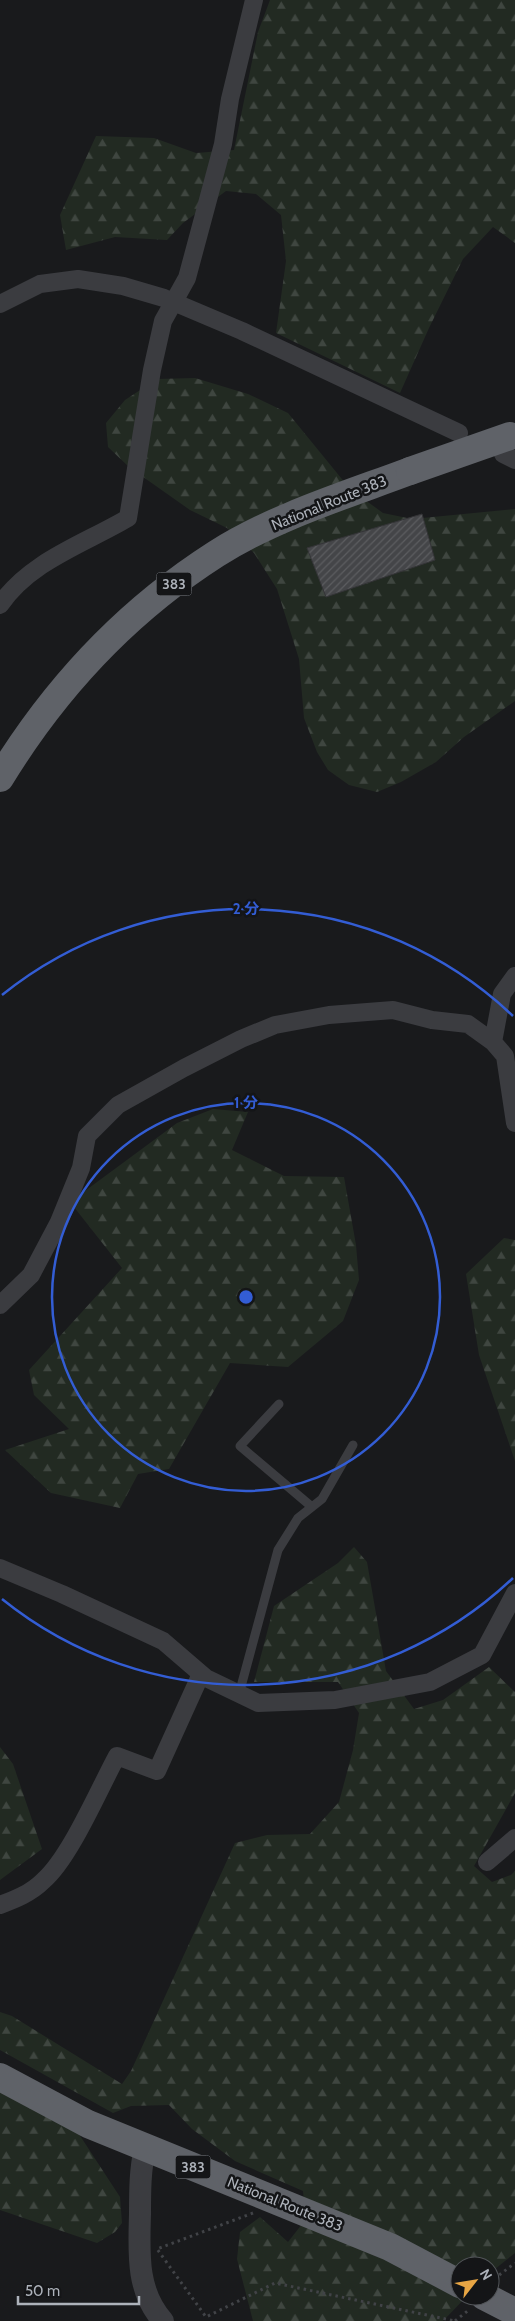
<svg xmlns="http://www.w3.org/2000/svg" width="515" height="2321" font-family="Cabin,'Noto Sans JP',sans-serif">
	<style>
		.forest { fill: url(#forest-firs) }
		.building { fill: url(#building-hatch); stroke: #343437 }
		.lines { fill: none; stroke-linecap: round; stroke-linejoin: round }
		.path { stroke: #414347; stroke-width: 3; stroke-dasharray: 2.5 4; stroke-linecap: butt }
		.service { stroke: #3b3c40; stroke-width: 9 }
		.minor { stroke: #3b3c40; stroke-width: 18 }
		.tertiary { stroke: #3b3c40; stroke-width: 22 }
		.trunk { stroke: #5f6268; stroke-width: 28 }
		.trunk-bridge { stroke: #5f6268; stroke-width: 28 }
		.ring { fill: none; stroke: #335dd4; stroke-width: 2.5 }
		.labels { text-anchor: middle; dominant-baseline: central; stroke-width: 5; stroke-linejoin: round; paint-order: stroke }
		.shield { fill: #141517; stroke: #7f8389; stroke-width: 1 }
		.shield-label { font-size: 14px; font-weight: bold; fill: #adb2ba }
		.street-label { font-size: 15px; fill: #adb2ba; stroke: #141517 }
		.centre { fill: #335dd4; stroke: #141517; stroke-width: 2.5 }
		.ring-label { font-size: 15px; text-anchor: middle; font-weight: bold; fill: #335dd4; stroke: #141517; stroke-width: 5; stroke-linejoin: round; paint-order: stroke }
	</style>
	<defs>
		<pattern id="forest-firs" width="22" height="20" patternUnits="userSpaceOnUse" patternTransform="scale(1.25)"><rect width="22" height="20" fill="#222a22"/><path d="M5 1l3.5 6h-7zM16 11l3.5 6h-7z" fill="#3f4640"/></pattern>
		<pattern id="building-hatch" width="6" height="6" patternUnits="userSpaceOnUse" patternTransform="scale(1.25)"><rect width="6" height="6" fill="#444548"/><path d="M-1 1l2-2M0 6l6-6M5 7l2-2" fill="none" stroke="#5c5d60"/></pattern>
	</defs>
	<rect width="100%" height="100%" fill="#191a1c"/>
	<path class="forest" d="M270,0H515V243L493,227L463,259L429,328L400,393L276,333L286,261L281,215L256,194L226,191L183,223L167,240L115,237L66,250L60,215L96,136L154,138L196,153L234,150L258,32Z
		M195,378L248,394L288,413L350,489L383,513L412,519L515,509V701L464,737L436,762L401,782L377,792L349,785L328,770L317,752L304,718L299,659L277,589L254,553L227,528L190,510L129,467L108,447L106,423L125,400L157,379Z
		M213,1109L248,1112L232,1150L284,1176L344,1177L356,1245L359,1280L343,1321L288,1367L230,1363L169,1469L138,1474L120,1508L51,1493L5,1450L69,1429L34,1395L29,1370L122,1268L70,1202L177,1123Z
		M504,1238L515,1240V1461L479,1355L466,1274Z
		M354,1547L367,1562L386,1671L414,1709L443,1700L489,1667L515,1692V1793L474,1866L492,1882L511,1875L515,1871V2253L490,2273V2266H460V2296H467L443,2321H253L237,2259L240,2232L260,2217L288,2242L306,2219L303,2191L235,2161L192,2129L169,2105L131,2106L113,2113L0,2050V2012L12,2016L122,2084L131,2071L235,1843L267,1835L310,1834L339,1802L353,1750L359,1713L338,1682H254L274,1606L338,1563Z
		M0,1747L13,1764L42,1849L0,1880Z
		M0,2084L75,2128L120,2197L122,2223L115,2232L97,2243L0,2210Z"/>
	<path class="building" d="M422,514L435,560L326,597L307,548Z"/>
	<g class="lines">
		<path class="path" d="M253,2213L157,2249L206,2317L275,2283L455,2321
			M494,2279L515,2263
			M455,2321L470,2309"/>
		<path class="service" d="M279,1404L240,1446L312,1507
			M239,1694L278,1550L298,1518L322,1499L353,1445"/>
		<path class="minor" d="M0,304L40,284L78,279L123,286L164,298L242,331L459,433
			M503,454L515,460
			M0,605C30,561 84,544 128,518L152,370L163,321L187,278L223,144L230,99L254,0
			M493,1042L502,994L515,976
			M0,1305L31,1275L59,1222L81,1168L87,1136L118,1105L184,1068L241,1039L275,1025L329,1015L393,1010L432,1020L468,1024L493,1042L505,1056L515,1123
			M0,1568L62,1594L163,1641L206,1678L258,1703L335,1700L430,1682L482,1655L515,1593
			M487,1862L515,1838
			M0,1905C16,1899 31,1893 43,1881C70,1858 99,1789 117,1756L157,1771L201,1674"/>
		<path class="tertiary" d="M145,2148C140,2170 140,2191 140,2214C139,2252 136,2291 163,2321"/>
		<path class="trunk" d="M0,778C55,688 127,611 216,554C274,517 346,495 410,471
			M0,2077L88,2124L390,2247L460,2284"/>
		<path class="trunk-bridge" d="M410,471L510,436
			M484,2296L515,2312"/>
	</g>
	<g class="ring">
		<circle cx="246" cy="1297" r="194"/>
		<path d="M513 1578A388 388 0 0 1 2 1599M2 995A388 388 0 0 1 513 1016"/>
	</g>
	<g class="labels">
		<g class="shield">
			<rect x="156.5" y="572.5" width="35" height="23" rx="4"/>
			<rect x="175.5" y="2155.5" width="35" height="23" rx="4"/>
		</g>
		<g class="shield-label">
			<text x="174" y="584">383</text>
			<text x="193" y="2167">383</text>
		</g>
		<g class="street-label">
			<text transform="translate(329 503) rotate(-22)">National Route 383</text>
			<text transform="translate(285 2204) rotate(22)">National Route 383</text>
		</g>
	</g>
	<circle cx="246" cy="1297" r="8" class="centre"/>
	<g class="ring-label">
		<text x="246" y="914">2 分</text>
		<text x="246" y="1108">1 分</text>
	</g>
	<g transform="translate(475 2281) rotate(59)"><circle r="24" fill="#141517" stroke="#515458"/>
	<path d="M0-4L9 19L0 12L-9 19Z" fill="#e9a644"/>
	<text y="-8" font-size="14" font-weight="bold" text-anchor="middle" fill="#adb2ba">N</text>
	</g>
	<path d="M18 2296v8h121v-8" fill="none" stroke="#adb2ba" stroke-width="2.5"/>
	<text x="25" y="2296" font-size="15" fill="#adb2ba" stroke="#141517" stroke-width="4" paint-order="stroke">50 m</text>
</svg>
